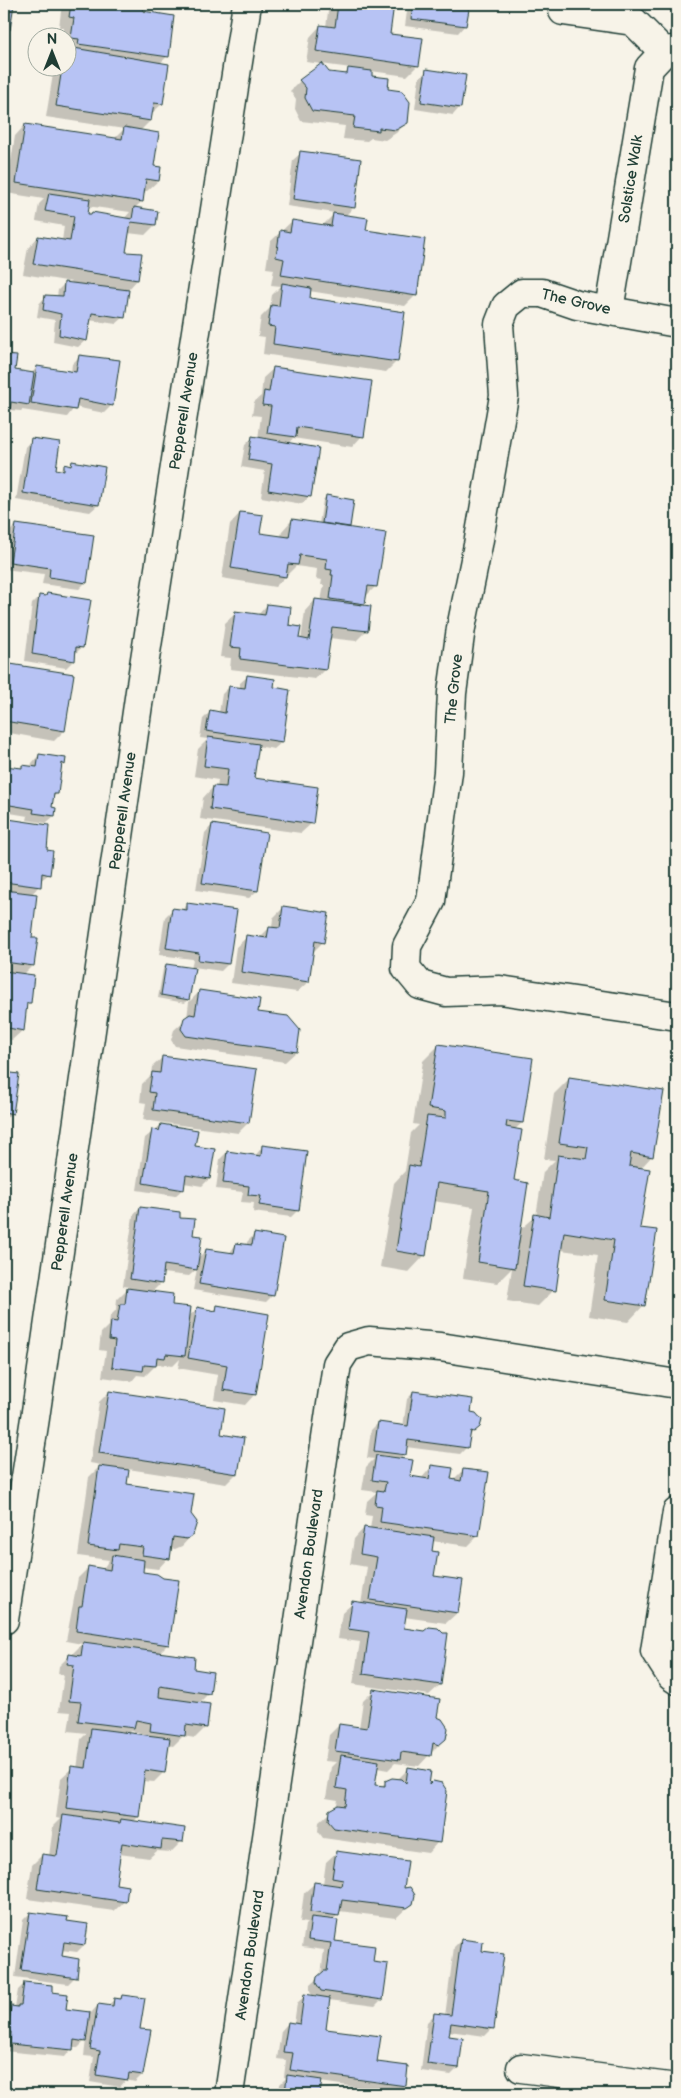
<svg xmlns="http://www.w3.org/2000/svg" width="681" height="2098" font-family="'Balsamiq Sans',sans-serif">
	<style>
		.shadow { fill: #0003; fill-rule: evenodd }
		.building { fill: #b7c3f4; stroke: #1f3d34 }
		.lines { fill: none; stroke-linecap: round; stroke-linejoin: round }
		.minor-casing { stroke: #1f3d34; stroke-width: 31 }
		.minor { stroke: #f7f3e8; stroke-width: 28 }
		.labels { text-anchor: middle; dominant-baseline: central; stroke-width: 5; stroke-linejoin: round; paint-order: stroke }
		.street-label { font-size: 15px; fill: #1f3d34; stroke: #f7f3e8 }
	</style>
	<rect width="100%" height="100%" fill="#f7f3e8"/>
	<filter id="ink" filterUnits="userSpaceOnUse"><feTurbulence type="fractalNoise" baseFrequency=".02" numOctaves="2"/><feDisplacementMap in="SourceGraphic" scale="10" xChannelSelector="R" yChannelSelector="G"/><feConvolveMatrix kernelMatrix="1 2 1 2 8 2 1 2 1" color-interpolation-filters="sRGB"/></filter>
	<g filter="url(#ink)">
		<path class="shadow" d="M4,4H13L9,29L4,34Z
			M62,4H142L141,12L168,56L160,63L168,65L162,104L151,114L150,121L140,131L152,167L160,168L158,181L147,191H143L141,202L135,208L155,225L145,235L128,233L125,253L137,280L128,290L124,317L116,324L89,320L86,340L78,347L53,342L55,320L37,317L39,304L46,296L57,297L58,290L65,283L71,284L72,282L23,274L28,248L38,237L62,241L64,226L36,221L39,204L44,199L6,193L15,136L25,125L114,139L124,129L46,117L54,68H68V38H63L64,28L59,27ZM87,206L130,212L124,219L86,215Z
			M329,4H393L389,35L418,65L407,76L371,71V78L407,122L396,133L385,140L371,138L367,141L343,139L345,126L301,121L295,109L296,99L290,91L300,81L328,73L344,75L351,68L306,62L310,37L320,26L326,27Z
			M408,4H468L465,25L458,33L405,26Z
			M427,71L460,107L453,115L415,109L419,78Z
			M301,153L354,207L345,216L365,231L415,296L405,306L309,291L308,299L404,313L396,362L386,372L263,354L265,337L258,336L261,317L270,308L272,295L281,286L271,285L274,269L266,268L270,242L292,221L323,225L335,213L287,206L293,160Z
			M4,356L16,358L14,371L31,374L37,367L71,373L72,364L79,357L119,362L111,406L104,413L75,407L67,417L22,410L21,411L9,410L4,415Z
			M274,368L362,436L352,447L293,438L288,444L309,497L302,504L261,497L265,471L241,467L245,445L252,438L258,439L261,416L252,415L254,402L261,396L263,378Z
			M32,439L55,470L59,471L65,465L69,466L73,463L98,505L90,512L16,500L25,447Z
			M326,496L349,526L346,529L376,586L365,597L361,606L366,631L356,641L329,638L325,669L315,679L230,669L231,658L220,657L225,623L236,613L257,616L267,605L298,639L301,640L305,611L315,600L321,601L324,585H321L322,580L316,579L317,569L296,566L275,587L222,578L230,524L240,513L259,534L281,537L282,531L292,520L319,524L323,500Z
			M16,525L86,582L79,589L42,584L44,574L4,569L9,532Z
			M47,594L82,647L74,655L73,661L66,668L25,661L32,604L40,596L45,597Z
			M4,665L73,675L64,731L54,741L4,732Z
			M248,676L272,688L289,691L282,742L274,749L257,746L253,779L312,823L301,833L200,819L203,798L213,787L217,788L218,780L194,776L198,749L208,739L200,738L203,719L210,712L219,713L222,694L229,687L240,688V683Z
			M39,755L64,759V764L60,768L56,794L53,798L51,808L54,816L46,823L27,820L28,816L4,812V767L20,769L23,767L31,768L32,763Z
			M9,820L45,851L49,874L40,881L39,886L31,895L30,939L33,965L23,975L29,1002L26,1006L23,1030L12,1040L4,1039V825Z
			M212,825L257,891L249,898L196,890L205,833Z
			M188,904L228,964L221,971L194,967L188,999L185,1003L158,998L163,969L166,965L191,969L193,959L159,955L165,917L172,910L181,911Z
			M284,907L323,942L312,953L308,982L297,992L231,983L236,947L247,937L259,938L269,928H272L273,918Z
			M200,991L299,1030L296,1052L285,1062L175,1046L171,1040L174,1030L187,1018L189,1002Z
			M439,1045L522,1123L514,1130L513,1182L519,1231L536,1216L543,1172L555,1160L544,1159L554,1094L570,1078L652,1156L640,1169L639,1229L644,1305L628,1322L589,1316L598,1255L561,1250L554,1290L538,1306L507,1301L512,1268L497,1283L463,1278L474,1207L433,1201L425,1255L409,1272L380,1267L394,1183L405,1171L411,1133L419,1125L413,1124L423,1061Z
			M163,1057L248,1123L238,1133L143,1120L146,1103L140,1102L142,1084L151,1075L152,1067Z
			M4,1073L17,1075L12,1113L4,1120Z
			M161,1125L194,1147L214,1150L209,1179L202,1186L184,1183L183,1189L175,1196L137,1190L145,1138Z
			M263,1146L298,1210L291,1217L253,1212L254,1203L241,1202L243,1192L216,1189L220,1159L227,1152L255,1156Z
			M140,1208L178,1219L192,1236L198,1258L206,1250L229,1254L236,1244L247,1246V1242L255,1234L273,1295L266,1302L193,1290L197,1269L189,1276L162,1273L161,1283L152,1292L188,1317L197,1309L213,1311L218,1307L255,1394L245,1405L214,1400L218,1375L178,1368L180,1359L173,1366L157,1364L145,1376L137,1375L132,1381L102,1377L106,1351L99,1350L101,1333L109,1325L110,1316L116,1310L117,1299L129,1287L123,1286L133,1216Z
			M109,1392L219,1436L237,1473L226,1484L128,1469L126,1486L190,1514L192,1535L182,1546L175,1549L170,1548L168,1558L158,1569L142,1567L141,1573L168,1644L159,1653L192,1670L209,1693L198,1704L206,1727L195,1738L183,1736L173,1746L167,1745L164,1772L154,1782L143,1781L138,1817L133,1822L181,1842L171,1852L157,1851L149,1858L119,1854L115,1885L125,1901L114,1911L27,1899L32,1865L42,1855L49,1856L53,1827L61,1819L56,1818L61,1778L72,1768L77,1769L81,1739L87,1733L68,1731L71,1712L59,1711L64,1675L58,1674L59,1666L69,1656H72L73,1653L82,1644L66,1641L78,1578L89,1567L102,1570L109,1560L78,1556L89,1477L101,1465L90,1463L99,1402ZM121,1556L133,1557V1560L121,1558ZM130,1731L141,1733V1735L127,1734Z
			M414,1392L470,1413L479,1426L469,1436L467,1447L460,1454L406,1447L404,1455L400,1459L409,1477L421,1479L432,1466L452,1481L463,1470L487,1473L478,1536L468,1546L432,1541L430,1552L433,1577L461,1581L457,1613L446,1623L404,1617L403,1629L440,1685L429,1695L353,1684L360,1642L338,1639L342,1613L353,1603L361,1604L367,1567L350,1564L354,1539L364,1528L370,1529L372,1516L365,1515L367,1501L377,1492L362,1490L366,1467L374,1459L367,1458L371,1430L378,1423L403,1427L407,1399Z
			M374,1690L435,1718L445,1738L419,1766L395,1763L388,1770L377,1768L374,1786L381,1787L386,1782L398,1779L409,1768L428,1788L438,1842L428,1853L323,1838L318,1831L319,1822L336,1807L338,1800L326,1798L331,1767L336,1762L325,1761L329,1735L339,1725L359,1728L363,1701Z
			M337,1852L403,1889L412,1903L396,1918L339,1911L338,1915L332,1921L334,1942L372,1963L382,1999L375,2006L329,2000L325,2030L376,2063L405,2086L398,2093L320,2082L319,2094H279L280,2084L286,2078L284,2077L286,2060L277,2059L281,2031L288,2023L294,2024L297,2003L305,1996L313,1997L310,1991V1985L321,1975L324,1950L302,1947L305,1925L307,1923L300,1922L304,1893L315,1883L323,1884L326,1862Z
			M30,1913L87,1925L84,1945L77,1952L61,1950L60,1957L75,1977L68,1984L15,1977L23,1920Z
			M461,1940L480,1952L493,2028L485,2036L449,2031L448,2037L458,2068L451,2075L421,2071L427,2022L434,2015L445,2016L454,1947Z
			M25,1983L50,1993L64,2010L91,2013L98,2005L107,2006L115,1999L119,2000L122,1996L139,2030L149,2031L142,2075L135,2082L126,2080L120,2087L90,2082L94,2057L84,2056L86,2040L78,2048H72L65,2057L4,2051V2015L12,2007L15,2008L18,1990Z"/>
		<path class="building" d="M4,4H14L10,30L4,29Z
			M71,4H143V11L174,16L169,57L78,44L79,39L71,38L74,18L69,17Z
			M338,4H394L390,34L423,38L419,66L316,51L320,25L335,27Z
			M413,4H470L466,26L411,19Z
			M68,47L169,64L163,104L154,103L151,121L56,106L62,68H68Z
			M322,63L329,72L347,74L348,68L372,71V76L389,78L388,89L402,91L410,102L408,123L396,130L379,128V131L353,128L355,116L312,111L305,98L306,88L299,80Z
			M426,69L466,75L461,108L421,102Z
			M25,124L122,139L124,127L159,133L154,166L161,167L159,181L146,179L143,202L16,183Z
			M300,151L361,159L355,208L293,199Z
			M49,193L90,199L88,214H91L92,212L132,219L134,207L158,211L156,225L131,222L126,252L142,253L138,280L33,264L38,236L70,241L74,216L45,211Z
			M333,213L368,218L366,230L425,239L417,296L281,275L284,259L276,257L280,230L290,232L292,220L331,226Z
			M64,282L129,290L125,318L92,313L87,341L59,335L61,314L43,310L45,295L63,296Z
			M282,283L311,288L310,298L405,312L398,362L273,344L275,327L268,326L271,305L279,306Z
			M4,355L17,356L15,370L34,373L29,405L11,402L10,410L4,409Z
			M79,355L120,360L113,406L78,399L76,410L31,403L37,366L76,372Z
			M273,367L372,381L364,437L297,427L296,437L267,433L271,406L262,405L264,391L269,392Z
			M252,436L319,448L311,497L268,490L272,464L248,460Z
			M31,438L60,442L56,469L64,471V464L71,466L72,461L105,467L99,505L23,493Z
			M326,495L354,500L350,527L322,523Z
			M4,499L11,500L7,526H4Z
			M240,512L263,515L260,533L289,537L292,519L386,533L377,587L368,586L365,604L330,599L333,575H331L332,570L326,569L327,559L300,555L298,565L288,564L286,577L231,568Z
			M16,524L94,535L87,583L49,577L50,568L10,562Z
			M47,593L91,600L83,648L76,647L75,661L32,654L39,595L46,596Z
			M315,599L371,606L368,631L332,627L326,670L240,659L241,648L230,647L235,611L265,615L267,604L291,607L289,625L301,627L299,638L309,640Z
			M4,663L74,674L65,731L4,721Z
			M247,675L275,679L274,687L290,690L283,742L206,731L210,710L225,713L229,686L245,688Z
			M208,737L259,744L254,778L318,787L313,824L210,809L213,786L226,787L228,769L204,766Z
			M39,754L66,758L65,765L62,763L58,794H54L52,807L56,808L55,816L33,813L34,809L4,804V766L22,768V765L37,767Z
			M8,819L49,825L47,850L53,851L50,875L42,873L41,887L4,882V851Z
			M212,824L267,833L258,891L202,883Z
			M4,890L37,894L32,938H38L34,966L4,962Z
			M187,903L237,910L229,964L198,960L199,953L166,948L172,908L187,910Z
			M283,906L329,913L324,943L315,941L309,982L241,972L246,935L267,938L269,927L280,928Z
			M166,964L195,968L189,1000L161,995Z
			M4,971L34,975L31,1003H27L24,1031L8,1028V1031L4,1030Z
			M199,990L260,999L258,1012L288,1016L300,1030L297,1052L186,1036L181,1029L184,1018L190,1014L195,1015Z
			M438,1044L533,1058L523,1123L507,1121L506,1127L522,1130L514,1180L528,1183L515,1268L478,1262L489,1191L437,1183L426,1256L396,1251L409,1165L419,1167L427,1116L446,1118V1111L428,1108Z
			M162,1056L257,1069L249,1123L153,1110L155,1093L149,1092L152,1072L160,1073Z
			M4,1072L19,1074L13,1114L4,1112Z
			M569,1077L664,1091L653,1157L631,1153L629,1166L650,1169L640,1228L657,1230L645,1306L605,1300L614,1240L564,1232L556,1291L523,1286L534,1214L549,1217L558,1155L586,1159L588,1147L559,1143Z
			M161,1124L198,1130L195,1146L215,1149L210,1179L186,1175L184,1190L143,1183L152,1129L159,1131Z
			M262,1145L307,1151L299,1211L259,1205L261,1196L248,1195L249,1186L223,1183L227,1151L261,1156Z
			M140,1207L180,1212V1218L195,1219L193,1235L202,1236L197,1270L164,1265L162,1284L130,1279Z
			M254,1233L284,1238L274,1296L199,1284L206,1249L234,1253L236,1243L252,1245Z
			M127,1288L173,1294L172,1305L191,1307L185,1356L166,1354L165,1358L157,1357L156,1366L144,1365L143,1371L112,1367L115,1341L109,1340L111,1321L117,1322L120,1304H125Z
			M217,1305L269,1314L256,1395L223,1390L227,1365L188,1358L197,1307L216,1311Z
			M109,1391L225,1408L221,1434L244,1438L238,1474L99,1453Z
			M413,1391L473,1399L471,1412L476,1413L482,1420L480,1427L474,1432L471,1431L468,1448L408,1440L406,1455L374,1451L378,1422L408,1426Z
			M376,1455L413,1460L410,1476L429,1479L431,1465L453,1468L451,1479L461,1481L463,1469L489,1472L479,1536L380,1522L382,1506L375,1505L377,1490L384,1491L386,1482L372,1480Z
			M99,1466L129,1470L127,1484L194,1494L191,1514L197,1522L193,1535L187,1539L173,1537L170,1559L142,1555L143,1547L119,1544L118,1550L88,1546Z
			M364,1527L434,1537L432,1551L438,1552L434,1576L463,1580L458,1613L370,1600L377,1557L360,1554Z
			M112,1555L144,1560L143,1572L157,1574L163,1578L179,1580L169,1645L76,1631L79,1606H82L88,1566L110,1570Z
			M352,1601L407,1609L404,1628L424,1631L429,1627L438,1628L443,1633H448L441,1685L363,1674L369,1632L348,1629Z
			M83,1642L195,1657L194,1669L213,1672L210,1694L160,1686L159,1697L210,1704L207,1728L186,1725L185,1736L150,1731L151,1723L136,1720L134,1728L78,1721L81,1702L69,1701L74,1665L67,1664L69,1654L81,1656Z
			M373,1689L440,1699L437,1717L442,1719L448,1728L446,1739L439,1745L433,1743L431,1756L401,1752L400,1760L335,1751L339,1724L367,1728Z
			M91,1728L170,1738L165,1773L145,1770L139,1817L66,1808L71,1766L86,1768Z
			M341,1755L379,1761L375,1785L385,1786V1781L392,1778L402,1779L406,1783L408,1767L431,1771L429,1785L433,1781L442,1783L447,1791L440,1843L334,1828L328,1821L329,1810L338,1805L345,1806L347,1790L336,1788Z
			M63,1815L120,1823L121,1819L185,1828L183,1842L162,1840L161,1849L122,1843L116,1884L128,1886L126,1902L37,1889L42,1854L57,1856Z
			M336,1851L408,1861L404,1888L410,1887L415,1895L413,1904L407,1908L342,1900L339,1916L310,1912L314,1882L342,1886L343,1880L332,1878Z
			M30,1912L68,1917L67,1921L88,1924L85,1945L64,1942L62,1956L79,1959L77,1978L21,1970Z
			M311,1917L338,1920L335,1941L375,1946L373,1962L388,1964L383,2000L321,1991L316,1983L317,1977L324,1971H327L331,1943L308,1940Z
			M461,1939L483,1942L482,1951L504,1954L494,2029L451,2023L449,2036L463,2038L459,2068L427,2064L434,2013L451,2015Z
			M24,1982L52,1985V1992L68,1994L66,2009L90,2012L86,2042L74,2040L73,2050L10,2044L11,2032H8L11,2006L18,2007V2005H21Z
			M304,1994L330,1998L326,2029L381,2036L377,2062L408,2066L406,2086L290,2070L293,2053L283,2052L288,2022L300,2024Z
			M122,1995L145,1998L140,2029L151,2030L143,2075L129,2073L128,2080L96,2075L100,2051L90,2049L98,2004L113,2006L114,1998L121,1999Z
			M287,2075L322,2080L320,2094H285Z"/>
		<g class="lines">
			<defs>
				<path id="minor" d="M563,11L633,21L664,52
					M609,310L649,68L664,52L677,49
					M677,323L577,305L542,293H522L506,306L499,324L504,396L478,545L461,628L452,693L448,772L431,901L407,946L406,968L420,985L446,992L500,990L677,1016
					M677,1512L655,1651L671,1676L677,1680
					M4,1620L35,1418L140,691L247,4
					M521,2068L677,2088
					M229,2094L337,1364L348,1347L369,1341L440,1347L677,1384"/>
			</defs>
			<use href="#minor" class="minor-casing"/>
			<use href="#minor" class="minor"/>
		</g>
	</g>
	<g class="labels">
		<g class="street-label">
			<text transform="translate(631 179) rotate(-81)">Solstice Walk</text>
			<text transform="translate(576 302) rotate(13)">The Grove</text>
			<text transform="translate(184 411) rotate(-81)">Pepperell Avenue</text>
			<text transform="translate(454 689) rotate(-84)">The Grove</text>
			<text transform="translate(123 811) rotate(-82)">Pepperell Avenue</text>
			<text transform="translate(65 1212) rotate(-82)">Pepperell Avenue</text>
			<text transform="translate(309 1554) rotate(-82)">Avendon Boulevard</text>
			<text transform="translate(250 1955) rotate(-82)">Avendon Boulevard</text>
		</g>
	</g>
	<rect width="681" height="2098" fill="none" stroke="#f7f3e8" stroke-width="20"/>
	<rect x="10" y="10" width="661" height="2078" fill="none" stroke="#1f3d34" stroke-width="2" filter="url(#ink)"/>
	<g transform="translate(52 52)"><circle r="24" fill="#f7f3e8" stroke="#a1aaa0"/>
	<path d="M0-4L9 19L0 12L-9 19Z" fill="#1f3d34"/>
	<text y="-8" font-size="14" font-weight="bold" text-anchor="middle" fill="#1f3d34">N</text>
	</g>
</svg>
